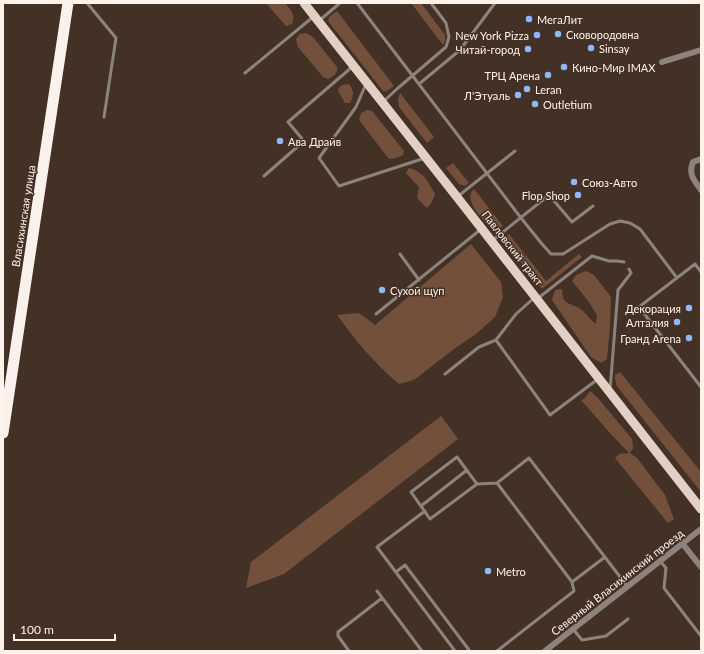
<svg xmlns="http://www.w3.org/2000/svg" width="704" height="654" font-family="Lato,sans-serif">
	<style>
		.green { fill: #73503c }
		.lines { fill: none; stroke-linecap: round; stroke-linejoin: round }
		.lane { stroke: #8d837d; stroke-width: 3 }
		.street { stroke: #8d837d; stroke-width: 6 }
		.primary { stroke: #e4cfc4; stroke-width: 9 }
		.highway { stroke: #fbf1ec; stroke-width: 11 }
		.poi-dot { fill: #90b8fd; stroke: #443126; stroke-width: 1.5 }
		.labels { text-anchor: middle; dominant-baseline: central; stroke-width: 3; stroke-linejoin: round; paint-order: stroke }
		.poi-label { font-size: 11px; fill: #fff2eb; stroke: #443126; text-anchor: start }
		.street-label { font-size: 11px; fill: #fff2eb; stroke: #443126 }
	</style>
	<rect width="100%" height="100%" fill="#443126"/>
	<path class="green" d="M266,3H285C291,10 296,15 292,24L286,26Z
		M411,3H421L445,35V41L443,45Z
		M337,11L394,86L387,91H383L328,21L329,17Z
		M306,33L313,37L337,67C338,74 334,76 328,79L323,77L298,47L296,39L300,34Z
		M349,84C354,90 354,96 350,103H345L338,91C339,85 343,85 349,84Z
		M400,93L434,137L427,143L399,107L398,100Z
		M367,110L372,111L404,151L403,155L396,158L389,159L359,120L361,113Z
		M453,163L469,183L465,186L459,184L446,168Z
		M409,168C424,172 428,182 435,194L432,202L427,208L417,198L419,187L406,173Z
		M474,189L503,226L497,231H493C486,222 461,200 474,189Z
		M509,234L546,281L579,254L582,257L542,289L505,242L506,237Z
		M471,244L501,282L503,297L495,317L476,334L454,349L414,380L399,384C374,363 356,341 337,315L359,313L375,325Z
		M586,271L594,275L611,297L610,326L607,359L601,363L591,357L552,300L555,290L562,289C562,307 572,302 582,310C587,315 591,320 596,324L597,315L589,302L572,281L576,275Z
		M620,372L701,472V492L616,385L615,375Z
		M590,391L598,398L632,439L633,448L630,453L637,458L665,495L674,519L668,523L615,458L619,454L629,453L610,433L581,400L584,399Z
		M441,416L458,439L284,574L246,588L251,562Z"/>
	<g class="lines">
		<path class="lane" d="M87,3L116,38L104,117
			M357,3L521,218L542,244L551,254H563L610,224L620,221L630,223L640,229L677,278
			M320,20L340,3
			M245,73L313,17
			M366,84L356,107L319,158L339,186L425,158
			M419,84L460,50L495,3
			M384,101L398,88L446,47L449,37L446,23L431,3
			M264,176L304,141L288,122L352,67
			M457,197L515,151
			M493,240L549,195L572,222L593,206
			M400,254L419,280
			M701,272L695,264L639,307L701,387
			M537,299L592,256L609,261H617L624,262
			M376,314L480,230
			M496,340L550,415L598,379
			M445,374L479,347L496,340L516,314L535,297
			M610,390L618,290L631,273L629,269
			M477,484L430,519L411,492L457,457L477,484L497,483
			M421,506L467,470
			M425,511L377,547L455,651
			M605,557L572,582L497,483L529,458L627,586
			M660,561L666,568L664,588L701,636
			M396,572L405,565L469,650L468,651
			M377,591L422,651
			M573,629L582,640L606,636L628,619
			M349,651L338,636V632L382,598
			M497,651L574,591L572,582"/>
		<path class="street" d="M662,62L701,50
			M701,159L693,162C688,174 694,180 701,190
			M682,543L701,567
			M545,651L701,529"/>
		<path class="primary" d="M304,3L457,197L701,509"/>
		<path class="highway" d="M3,433L68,3"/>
	</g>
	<g class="poi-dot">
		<circle cx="529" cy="19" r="4"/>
		<circle cx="558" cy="34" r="4"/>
		<circle cx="537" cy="35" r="4"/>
		<circle cx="591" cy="48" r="4"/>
		<circle cx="528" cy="49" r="4"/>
		<circle cx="564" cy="67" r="4"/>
		<circle cx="548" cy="75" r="4"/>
		<circle cx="527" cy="89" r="4"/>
		<circle cx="518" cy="95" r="4"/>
		<circle cx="535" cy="104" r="4"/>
		<circle cx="280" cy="141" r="4"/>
		<circle cx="574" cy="182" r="4"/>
		<circle cx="578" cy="195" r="4"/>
		<circle cx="382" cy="290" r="4"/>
		<circle cx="689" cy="308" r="4"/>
		<circle cx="677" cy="322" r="4"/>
		<circle cx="689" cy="338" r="4"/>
		<circle cx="488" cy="571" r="4"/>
	</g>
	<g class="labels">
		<g class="poi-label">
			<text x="537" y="19">МегаЛит</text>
			<text x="566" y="34">Сковородовна</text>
			<text x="529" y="35" text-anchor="end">New York Pizza</text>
			<text x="599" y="48">Sinsay</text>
			<text x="520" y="49" text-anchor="end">Читай-город</text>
			<text x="572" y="67">Кино-Мир IMAX</text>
			<text x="540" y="75" text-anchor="end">ТРЦ Арена</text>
			<text x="535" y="89">Leran</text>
			<text x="510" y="95" text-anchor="end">Л'Этуаль</text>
			<text x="543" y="104">Outletium</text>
			<text x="288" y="141">Ава Драйв</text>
			<text x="582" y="182">Союз-Авто</text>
			<text x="570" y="195" text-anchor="end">Flop Shop</text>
			<text x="390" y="290">Сухой щуп</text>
			<text x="681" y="308" text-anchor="end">Декорация</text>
			<text x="669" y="322" text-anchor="end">Алталия</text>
			<text x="681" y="338" text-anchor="end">Гранд Arena</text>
			<text x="496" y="571">Metro</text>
		</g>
		<g class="street-label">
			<text transform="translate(23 216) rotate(-81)">Власихинская улица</text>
			<text transform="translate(513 248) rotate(52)">Павловский тракт</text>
			<text transform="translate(617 582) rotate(-38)">Северный Власихинский проезд</text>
		</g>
	</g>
	<rect width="704" height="654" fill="none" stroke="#fff2eb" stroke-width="8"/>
	<path d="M14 634v6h101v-6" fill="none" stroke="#fff2eb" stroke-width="2"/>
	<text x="20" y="634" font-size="12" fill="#fff2eb" stroke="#443126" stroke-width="3" paint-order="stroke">100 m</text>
</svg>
